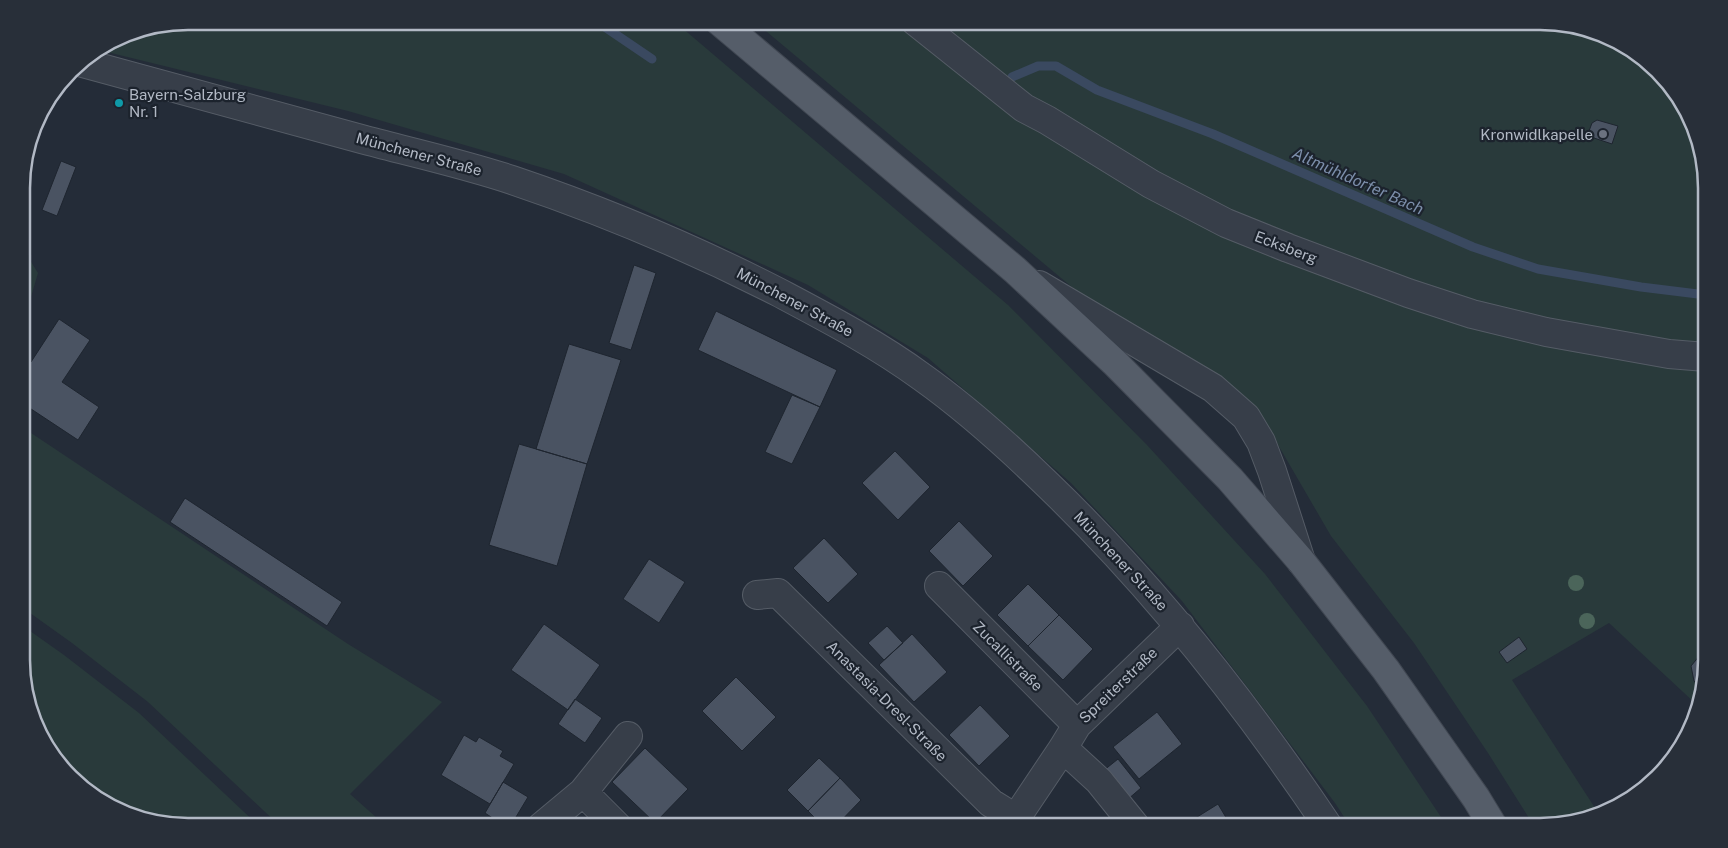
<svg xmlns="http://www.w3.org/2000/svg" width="1728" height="848" font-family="'Public Sans',sans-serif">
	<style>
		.green { fill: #293a3b }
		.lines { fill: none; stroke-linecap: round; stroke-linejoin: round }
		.stream { stroke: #3a4960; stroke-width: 9 }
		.building { fill: #4a5362; stroke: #1e252f }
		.minor-casing { stroke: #555c66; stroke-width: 30 }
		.major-casing { stroke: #404752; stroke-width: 30 }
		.minor { stroke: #373e49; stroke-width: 28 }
		.major { stroke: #555d69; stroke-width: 28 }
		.tree { fill: #4b655a }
		.culture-dot { fill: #0f9aa8; stroke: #1c232d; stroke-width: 2 }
		.worship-dot { fill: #6b7280; stroke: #1c232d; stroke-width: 2 }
		.labels { text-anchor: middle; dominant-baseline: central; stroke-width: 4.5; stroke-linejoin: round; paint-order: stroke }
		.poi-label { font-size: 15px; fill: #b2b9c5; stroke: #1c232d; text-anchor: start }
		.street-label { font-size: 15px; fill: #b2b9c5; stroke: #1c232d }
		.water-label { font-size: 16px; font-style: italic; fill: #7c8eaa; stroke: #1c232d }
		.rim { fill: none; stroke: #b2b9c5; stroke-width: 2.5 }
	</style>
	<rect width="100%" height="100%" fill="#242c38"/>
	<path class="green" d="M188,21H674L1008,305L1147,445L1265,574L1367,706L1447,826H1350L1335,803L1182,601L1071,483L928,358L808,285L564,174L348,111L99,50L124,34Z
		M754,21H1540L1614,38L1679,95L1705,166L1707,648L1705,649L1691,666L1694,681L1701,687L1697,705L1609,623L1512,680L1597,811L1551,826H1534L1488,753L1414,643L1331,536L1259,412L1237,392L1079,293Z
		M22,254L28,257L38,273L26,314L22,320Z
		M22,427L348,644L442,702L350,794L387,827H281L148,702L72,643L23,608Z
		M23,626L64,655L139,713L260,827H188L114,810L55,761L23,682Z"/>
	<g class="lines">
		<path class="stream" d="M596,21L652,59
			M1012,77L1038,66H1056L1097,90L1213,134L1473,247L1538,269L1641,287L1706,295"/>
	</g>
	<path class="building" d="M1597,120L1618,126L1612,144L1591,137L1589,131L1592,123Z
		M61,161L76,167L57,216L42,210Z
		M634,265L656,273L631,350L609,343Z
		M716,311L837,370L820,407L698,350Z
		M59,319L90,340L62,382L99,407L78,440L22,403V364L25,359L31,362Z
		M569,344L621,360L587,464L536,449Z
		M792,395L820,407L792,464L765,452Z
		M519,444L587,464L557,566L489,545Z
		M895,451L930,487L898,520L862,483Z
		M185,498L342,602L327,626L170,522Z
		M959,521L993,556L963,586L929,551Z
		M824,538L858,574L828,603L793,568Z
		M649,559L685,582L659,623L623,599Z
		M1028,584L1059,615L1028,646L997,615Z
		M1059,615L1093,649L1063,680L1028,646Z
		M544,624L600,665L568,710L511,670Z
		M887,626L903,643L884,660L868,643Z
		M912,634L947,672L914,702L879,665Z
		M1519,637L1527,649L1507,663L1499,652Z
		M1707,648V661L1701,687L1694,681L1691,666L1705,649Z
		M736,677L776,717L742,751L702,711Z
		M575,699L602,718L585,743L558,724Z
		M980,705L1010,736L979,766L949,735Z
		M1157,712L1182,744L1139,779L1113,747Z
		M464,735L476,742L479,737L503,751L500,756L514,764L490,804L441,775Z
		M645,748L688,789L655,823L612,782Z
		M819,758L840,778L808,811L787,790Z
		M1118,759L1141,788L1127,800L1103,771Z
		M840,778L861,800L835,827H824L808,811Z
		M503,782L528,797L510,827H506L485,813Z
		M1218,804L1231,826L1181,827Z
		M714,818L723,827H705Z
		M1167,820L1171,827H1156Z"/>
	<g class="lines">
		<defs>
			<path id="minor" d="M915,21L1024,108L1047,120L1151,184L1226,223L1288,248L1408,293L1472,314L1546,332L1669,354L1706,357
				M79,62C175,88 270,114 365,140C414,153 464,164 512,180C604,211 692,248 778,292C827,318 877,344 922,377C967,409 1009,447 1049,486C1155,588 1246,704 1328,826
				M1039,285L1213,388L1246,417L1261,442L1272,471L1301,561
				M939,586L1077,725
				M757,595L778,593L991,803L1015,818
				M1063,748L1099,781L1136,827
				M583,792L618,827
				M541,827L583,792L628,736
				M1010,827L1063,748L1077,725L1180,626"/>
			<path id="major" d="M719,21L1015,270L1114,362L1230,479L1301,561L1386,670L1476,798L1493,826"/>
		</defs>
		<use href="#minor" class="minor-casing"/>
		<use href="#major" class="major-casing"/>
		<use href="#minor" class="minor"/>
		<use href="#major" class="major"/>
	</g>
	<g class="tree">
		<circle cx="1576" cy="583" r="8"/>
		<circle cx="1587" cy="621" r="8"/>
	</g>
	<circle class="culture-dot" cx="119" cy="103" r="5"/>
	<circle class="worship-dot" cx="1603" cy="134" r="5"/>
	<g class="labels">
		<g class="poi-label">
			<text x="129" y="94">Bayern-Salzburg<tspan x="129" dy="17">Nr. 1</tspan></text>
			<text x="1593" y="134" text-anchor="end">Kronwidlkapelle</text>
		</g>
		<g class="street-label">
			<text transform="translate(419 154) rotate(15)">Münchener Straße</text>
			<text transform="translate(1286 247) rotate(21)">Ecksberg</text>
			<text transform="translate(795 302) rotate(28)">Münchener Straße</text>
			<text transform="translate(1121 561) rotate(47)">Münchener Straße</text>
			<text transform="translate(1008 656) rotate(45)">Zucallistraße</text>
			<text transform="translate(1118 685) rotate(-44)">Spreiterstraße</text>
			<text transform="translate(887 701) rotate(45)">Anastasia-Dresl-Straße</text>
		</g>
		<g class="water-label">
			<text transform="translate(1358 181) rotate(24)">Altmühldorfer Bach</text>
		</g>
	</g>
	<path d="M0 0H1728V848H0ZM188 30H1540A158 158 0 0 1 1698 188V660A158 158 0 0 1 1540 818H188A158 158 0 0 1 30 660V188A158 158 0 0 1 188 30Z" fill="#282f39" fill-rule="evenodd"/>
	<path class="rim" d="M188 30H1540A158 158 0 0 1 1698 188V660A158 158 0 0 1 1540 818H188A158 158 0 0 1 30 660V188A158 158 0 0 1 188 30Z"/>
</svg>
